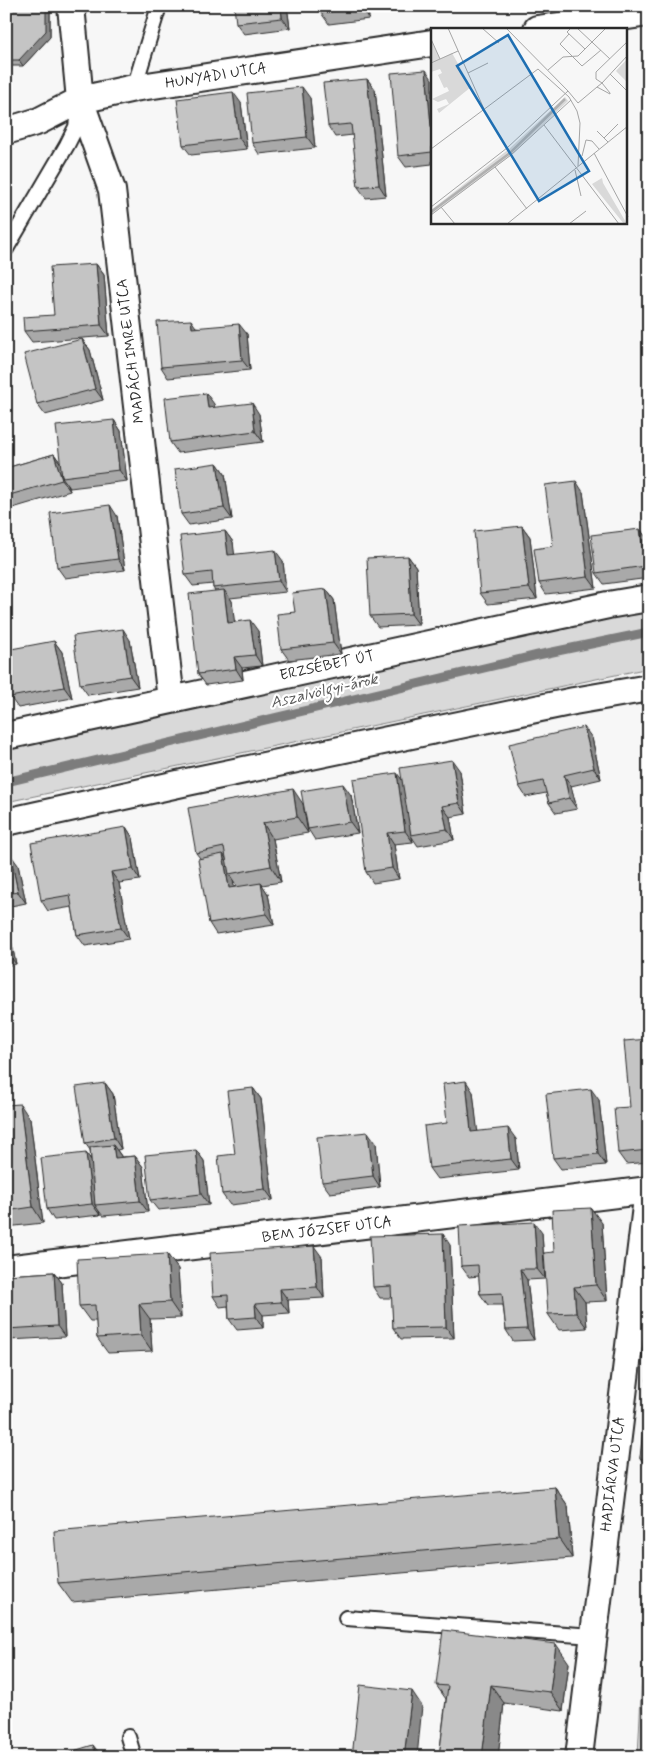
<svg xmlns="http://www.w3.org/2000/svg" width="655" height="1763" font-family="Mynerve,sans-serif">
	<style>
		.green { fill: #d9d9d9; stroke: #828282 }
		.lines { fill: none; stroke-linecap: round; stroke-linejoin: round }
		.stream { stroke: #7b7b7b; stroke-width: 9 }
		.lane-casing { stroke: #2b2b2b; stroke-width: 18 }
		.street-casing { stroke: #2b2b2b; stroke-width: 30 }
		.lane { stroke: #fff; stroke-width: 14 }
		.street { stroke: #fff; stroke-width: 26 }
		.wall { fill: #a9a9a9; stroke: #2b2b2b; fill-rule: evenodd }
		.shaded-wall { fill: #898989; stroke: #2b2b2b }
		.building { fill: #c4c4c4; stroke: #2b2b2b }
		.labels { text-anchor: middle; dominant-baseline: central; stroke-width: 4.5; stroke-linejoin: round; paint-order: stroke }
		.street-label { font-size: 15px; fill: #2b2b2b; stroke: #fff }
		.water-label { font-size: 16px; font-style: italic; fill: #5a5a5a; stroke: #fff }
		.inset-river { fill: none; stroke: #b0b0b0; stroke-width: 2.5 }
		.inset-road { fill: none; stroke: #a5a5a5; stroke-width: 1 }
		.view { fill: #1f6fb2; fill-opacity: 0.15; stroke: #1f6fb2; stroke-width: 2.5 }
		.inset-edge { fill: none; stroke: #2b2b2b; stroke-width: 2.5 }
	</style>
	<rect width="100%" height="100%" fill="#f7f7f7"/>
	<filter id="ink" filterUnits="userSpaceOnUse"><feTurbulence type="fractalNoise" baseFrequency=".02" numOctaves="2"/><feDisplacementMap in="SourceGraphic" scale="10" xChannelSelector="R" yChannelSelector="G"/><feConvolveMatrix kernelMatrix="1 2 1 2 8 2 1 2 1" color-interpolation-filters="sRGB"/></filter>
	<g filter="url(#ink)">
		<path class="green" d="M649,602V668L6,802V744Z
			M649,1528V1757H638Z"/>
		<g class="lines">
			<path class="stream" d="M6,782L538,655L649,632"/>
			<defs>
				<path id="lane" d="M134,88L159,6
					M6,249L67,145L76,127L78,111
					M346,1618L593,1636
					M128,1737L134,1757"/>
				<path id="street" d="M71,6L80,100L112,190L171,700
					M537,29L649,13
					M6,131L39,121L80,100L134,88L432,43
					M6,736L608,605L649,598
					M6,822L187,782L574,701L649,688
					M6,1269L649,1190
					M579,1757L648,1190"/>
			</defs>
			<use href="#lane" class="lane-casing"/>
			<use href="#street" class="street-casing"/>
			<use href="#lane" class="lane"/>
			<use href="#street" class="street"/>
		</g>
		<path class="wall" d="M8,6H50V37L23,66H6V21H8Z
			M287,6L290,28L244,34L236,23Z
			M320,6H368L369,19L329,24L321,13Z
			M423,6H446L425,8Z
			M453,6H485L455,10Z
			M367,79L375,89L386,196L366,198L358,187L353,135L335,137L328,126Z
			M432,79V164L406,167L398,156Z
			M310,98L315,148L259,154L252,143Z
			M241,103L247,149L191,155L183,145Z
			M96,264L104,275L109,336L32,342L24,331L54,315Z
			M196,327L247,334L250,370L168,378L161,367Z
			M82,339L90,350L103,400L45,415L37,404Z
			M214,404V408L259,414L263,442L178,453L170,442Z
			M114,420L121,431L127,481L70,488L68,485L70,491L6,510V468L54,454L60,462Z
			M217,463L225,474L232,519L189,525L181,514Z
			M583,492L596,588L546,594L539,583Z
			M117,516L125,570L65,578L57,567Z
			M522,526L530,537L537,599L488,604L480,593Z
			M640,529L648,540L649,549V578L604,584L596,573Z
			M225,531L233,542L234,555L283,561L286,592L230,598L232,601L234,622L258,631L262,666L242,668L243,680L206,685L198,674L215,591L213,588V584L193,586L185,575Z
			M408,556L416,567L419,625L378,627L370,616Z
			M326,589L334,600L341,654L289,660L281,649L295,612Z
			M130,640L138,687L88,695L80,684Z
			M54,641L62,652L72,698L18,708L10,697Z
			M592,738L601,779L571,786L577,809L556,813L549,803L546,793L526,797L519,786Z
			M460,771L466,814L450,817L454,840L418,846L412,837L413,842L394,844L399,879L373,883L366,872L402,779Z
			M351,795L358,833L315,840L308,829L305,815L308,833L273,839L281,882L262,885L268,894L274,925L216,934L209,923L200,858L196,853L303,804ZM233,880L237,886L234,887Z
			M126,827L133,838L140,880L119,883L129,939L85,946L77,935L72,907L48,911L41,900Z
			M6,854L18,865L26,903L6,907Z
			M6,916L16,964L6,966Z
			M649,1039V1162L626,1164L618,1153Z
			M105,1083L113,1094L121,1149L117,1150L121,1156V1157L135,1156L143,1167L148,1212L103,1216L99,1211L100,1215L54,1220L47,1209L86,1153L91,1160L90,1150L85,1143Z
			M253,1088L261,1099L273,1200L230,1205L222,1194L235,1154Z
			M473,1092L477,1131L516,1139L519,1170L437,1179L429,1168L447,1123Z
			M599,1100L606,1165L561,1169L553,1158Z
			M6,1105L30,1119L43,1223L6,1227Z
			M376,1143L380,1187L330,1193L322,1182Z
			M196,1150L204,1161L209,1205L158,1210L150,1200Z
			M602,1223L607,1301L585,1302L587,1328L559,1330L548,1314L554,1252Z
			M542,1233L545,1279L527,1280L534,1340L513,1341L506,1330L503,1305H488L480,1294L479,1276L469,1277L461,1266Z
			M450,1245L454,1338L401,1339L393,1328L392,1298H380L373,1287Z
			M167,1254L178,1269L181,1318L150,1319L152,1351L108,1353L97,1338L96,1321H90L79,1306Z
			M322,1257L324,1298L288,1300L289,1313L263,1315V1328L237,1330L229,1319L228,1306L220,1307L213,1296Z
			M54,1272L62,1283L65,1337L9,1340L6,1336V1275Z
			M649,1400V1470L648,1469L640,1458Z
			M555,1487L568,1506L572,1558L72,1602L58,1583Z
			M569,1663L563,1711L504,1703L498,1757H439L446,1699L436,1685Z"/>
		<path class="shaded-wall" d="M46,6H50V37L23,66L19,60Z
			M281,6H287L290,28L282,18Z
			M361,6H368L369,19L362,8Z
			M426,70L432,79V138Z
			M367,79L375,89L386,196L379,185Z
			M302,87L310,98L315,148L307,137Z
			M233,92L241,103L247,149L239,138Z
			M96,264L104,275L109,336L101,325Z
			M191,320L198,330L192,328Z
			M239,324L247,334L250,370L242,360Z
			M82,339L90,350L103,400L95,389Z
			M206,393L214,404L216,419L208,408Z
			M252,403L259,414L263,442L255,431Z
			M114,420L121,431L127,481L119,470Z
			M54,454L62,465V477L68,485L70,491L62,480Z
			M217,463L225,474L232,519L224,508Z
			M576,481L583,492L596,588L588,577Z
			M110,505L117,516L125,570L118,559Z
			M522,526L530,537L537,599L529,588Z
			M640,529L648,540L649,549V572L645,566Z
			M225,531L233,542L236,566L228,555Z
			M275,550L283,561L286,592L279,581Z
			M408,556L416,567L419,625L411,614Z
			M326,589L334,600L341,654L333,643Z
			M224,590L232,601L236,634L228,623Z
			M250,620L258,631L262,666L255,655Z
			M123,629L130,640L138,687L130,676Z
			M54,641L62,652L72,698L64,687Z
			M234,657L242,668L243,680L236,669Z
			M584,727L592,738L601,779L594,768Z
			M452,760L460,771L466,814L459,803Z
			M397,773L405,784L411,835L412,837L413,842L405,831Z
			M564,775L571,786L577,809L569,798Z
			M343,784L351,795L358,833L350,822Z
			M293,789L303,804L308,833L297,817Z
			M442,806L450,817L454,840L447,829Z
			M263,823L273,839L281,882L271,866Z
			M126,827L133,838L140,880L133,869Z
			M387,833L394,844L399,879L392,868Z
			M10,854L18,865L26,903L18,892Z
			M223,854L231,865L229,874L233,880L236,899L229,888Z
			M111,872L119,883L129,939L121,928Z
			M261,883L268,894L274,925L266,914Z
			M6,916L16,964L8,954L6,943Z
			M466,1081L473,1092L479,1143L471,1132Z
			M105,1083L113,1094L121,1149L114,1138Z
			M253,1088L261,1099L273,1200L265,1189Z
			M591,1089L599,1100L606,1165L598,1154Z
			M20,1104L30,1119L43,1223L33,1207Z
			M508,1128L516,1139L519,1170L511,1159Z
			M368,1132L376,1143L380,1187L373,1176Z
			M113,1145L121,1156L122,1169L115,1158Z
			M196,1150L204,1161L209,1205L201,1194Z
			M86,1153L94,1164L95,1205L99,1211L100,1215L92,1204Z
			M135,1156L143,1167L148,1212L140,1201Z
			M591,1208L602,1223L607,1301L596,1285Z
			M534,1222L542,1233L545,1279L537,1269Z
			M443,1234L450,1245L454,1338L446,1327Z
			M314,1246L322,1257L324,1298L317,1287Z
			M167,1254L178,1269L181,1318L170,1302Z
			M520,1269L527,1280L534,1340L527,1329Z
			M54,1272L62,1283L65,1337L57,1326Z
			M574,1287L585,1302L587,1328L576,1313Z
			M280,1289L288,1300L289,1313L281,1302Z
			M139,1304L150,1319L152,1351L141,1335Z
			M255,1304L263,1315V1328L256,1317Z
			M555,1487L568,1506L572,1558L559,1539Z
			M556,1644L569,1663L563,1711L550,1692Z
			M491,1685L504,1703L498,1757H482Z
			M412,1691L422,1706L417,1757H404Z
			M93,1745L102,1757H97Z"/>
		<path class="building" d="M8,6H46V31L19,60H6V21H8Z
			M234,6H281L282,18L236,23Z
			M320,6H361L362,8L321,13Z
			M426,70L432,138V152L398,156L391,73Z
			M367,79L379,185L358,187L351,124L328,126L323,83Z
			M302,87L307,137L252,143L247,93Z
			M233,92L239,138L183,145L177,99Z
			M96,264L101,325L24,331L23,317L54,315L50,267Z
			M191,320L192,328L239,324L242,360L161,367L157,322Z
			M82,339L95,389L37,404L24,354Z
			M206,393L208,408L252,403L255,431L170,442L165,398Z
			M114,420L119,470L62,477L56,426Z
			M54,454L62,480L6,496V468Z
			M217,463L224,508L181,514L175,469Z
			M576,481L588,577L539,583L534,549L553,546L545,485Z
			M110,505L118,559L57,567L50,513Z
			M522,526L529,588L480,593L474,531Z
			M640,529L645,566L596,573L591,535Z
			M225,531L228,555L275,550L279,581L213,588L212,572L185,575L180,536Z
			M408,556L411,614L370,616L367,558Z
			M326,589L333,643L281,649L277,614L295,612L292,593Z
			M224,590L228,623L250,620L255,655L234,657L236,669L198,674L189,594Z
			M123,629L130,676L80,684L73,636Z
			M54,641L64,687L10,697L6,678V650Z
			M584,727L594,768L564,775L569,798L549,803L543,781L519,786L509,744Z
			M452,760L459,803L442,806L447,829L411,835L400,768Z
			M397,773L405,831L387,833L392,868L366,872L353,779Z
			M343,784L350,822L308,829L301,791Z
			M293,789L297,817L263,823L271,866L229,874L224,847L196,853L188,808Z
			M126,827L133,869L111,872L121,928L77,935L70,895L41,900L31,843Z
			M6,854H10L18,892L6,894Z
			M223,854L229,888L261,883L266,914L209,923L198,859Z
			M6,943L8,954H6Z
			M649,1039V1150L618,1153L614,1108L630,1107L624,1041Z
			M466,1081L471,1132L508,1128L511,1159L429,1168L424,1126L447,1123L443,1084Z
			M105,1083L114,1138L85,1143L76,1087Z
			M253,1088L265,1189L222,1194L218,1156L235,1154L227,1091Z
			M591,1089L598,1154L553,1158L546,1094Z
			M20,1104L33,1207L6,1211V1105Z
			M368,1132L373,1176L322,1182L317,1137Z
			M113,1145L115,1158L135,1156L140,1201L95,1205L90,1147Z
			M196,1150L201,1194L150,1200L145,1155Z
			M86,1153L92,1204L47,1209L41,1158Z
			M591,1208L596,1285L574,1287L576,1313L548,1314L544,1253L554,1252L552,1210Z
			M534,1222L537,1269H520L527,1329L506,1330L502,1293L480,1294L478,1265L461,1266L459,1226Z
			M443,1234L446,1327L393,1328L391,1286L373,1287L370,1236Z
			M314,1246L317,1287L280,1289L281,1302L255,1304L256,1317L229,1319L228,1295L213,1296L210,1253Z
			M167,1254L170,1302L139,1304L141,1335L97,1338L95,1305L79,1306L77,1259Z
			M54,1272L57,1326L6,1329V1275Z
			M649,1365V1381H647Z
			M646,1400H649V1460L640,1458Z
			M555,1487L559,1539L58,1583L54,1531Z
			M443,1630L556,1644L550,1692L491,1685L482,1757H439L448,1686L436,1685Z
			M360,1685L412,1691L404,1757H352Z
			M93,1745L97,1757H54Z"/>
	</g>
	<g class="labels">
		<g class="street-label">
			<text transform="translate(216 76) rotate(-9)">HUNYADI UTCA</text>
			<text transform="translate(131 351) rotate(-97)">MADÁCH IMRE UTCA</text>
			<text transform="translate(327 666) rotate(-12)">ERZSÉBET ÚT</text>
			<text transform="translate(327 1230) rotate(-7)">BEM JÓZSEF UTCA</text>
			<text transform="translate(613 1474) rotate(-83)">HADIÁRVA UTCA</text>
		</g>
		<g class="water-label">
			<text transform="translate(324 691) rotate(-13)">Aszalvölgyi-árok</text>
		</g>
	</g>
	<g transform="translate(431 28)">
		<rect width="196" height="196" fill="#f7f7f7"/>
		<path d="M0,11L9,31L21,25L40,59L8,85L6,81L18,76L15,71L7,74L1,71L18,63L16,59L13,60L7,47L11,45L9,41L0,44ZM196,31V54L185,43ZM134,69L137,73L83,125L0,187V182L78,121ZM171,150L172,155L196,196H193L161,156Z" fill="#d9d9d9"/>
		<path class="inset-river" d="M0,184L79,125L134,71"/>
		<path class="inset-road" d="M17,0L53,81M51,0L68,15M140,0L136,4L154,21M146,0L179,31M138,6L129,16L151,38L170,22M0,11L9,31L0,35M197,13L165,44V51L171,55L197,27M9,31L27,23M107,41L138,69L146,83L149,95L147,138M117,42L132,29L147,28L175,0M37,45L57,35M179,46L197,64M171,55L179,65V66L166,59ZM137,63L147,75L166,59M113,97L188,196M166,103L177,114M173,110L187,96M0,121L107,41M163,125L197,189M151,128L155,112L161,113L168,121M64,139L96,181M144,142L150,168M0,179L76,120L137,63L75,0M10,179L24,196M0,187L80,127L140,72M76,196L197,98M138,196L155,183"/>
		<path class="view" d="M77,7L158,143L108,173L26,38Z"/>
		<rect width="196" height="196" class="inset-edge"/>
	</g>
	<rect width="655" height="1763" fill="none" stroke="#fff" stroke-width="25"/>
	<rect x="12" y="12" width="630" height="1738" fill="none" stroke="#2b2b2b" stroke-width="2" filter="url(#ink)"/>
</svg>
